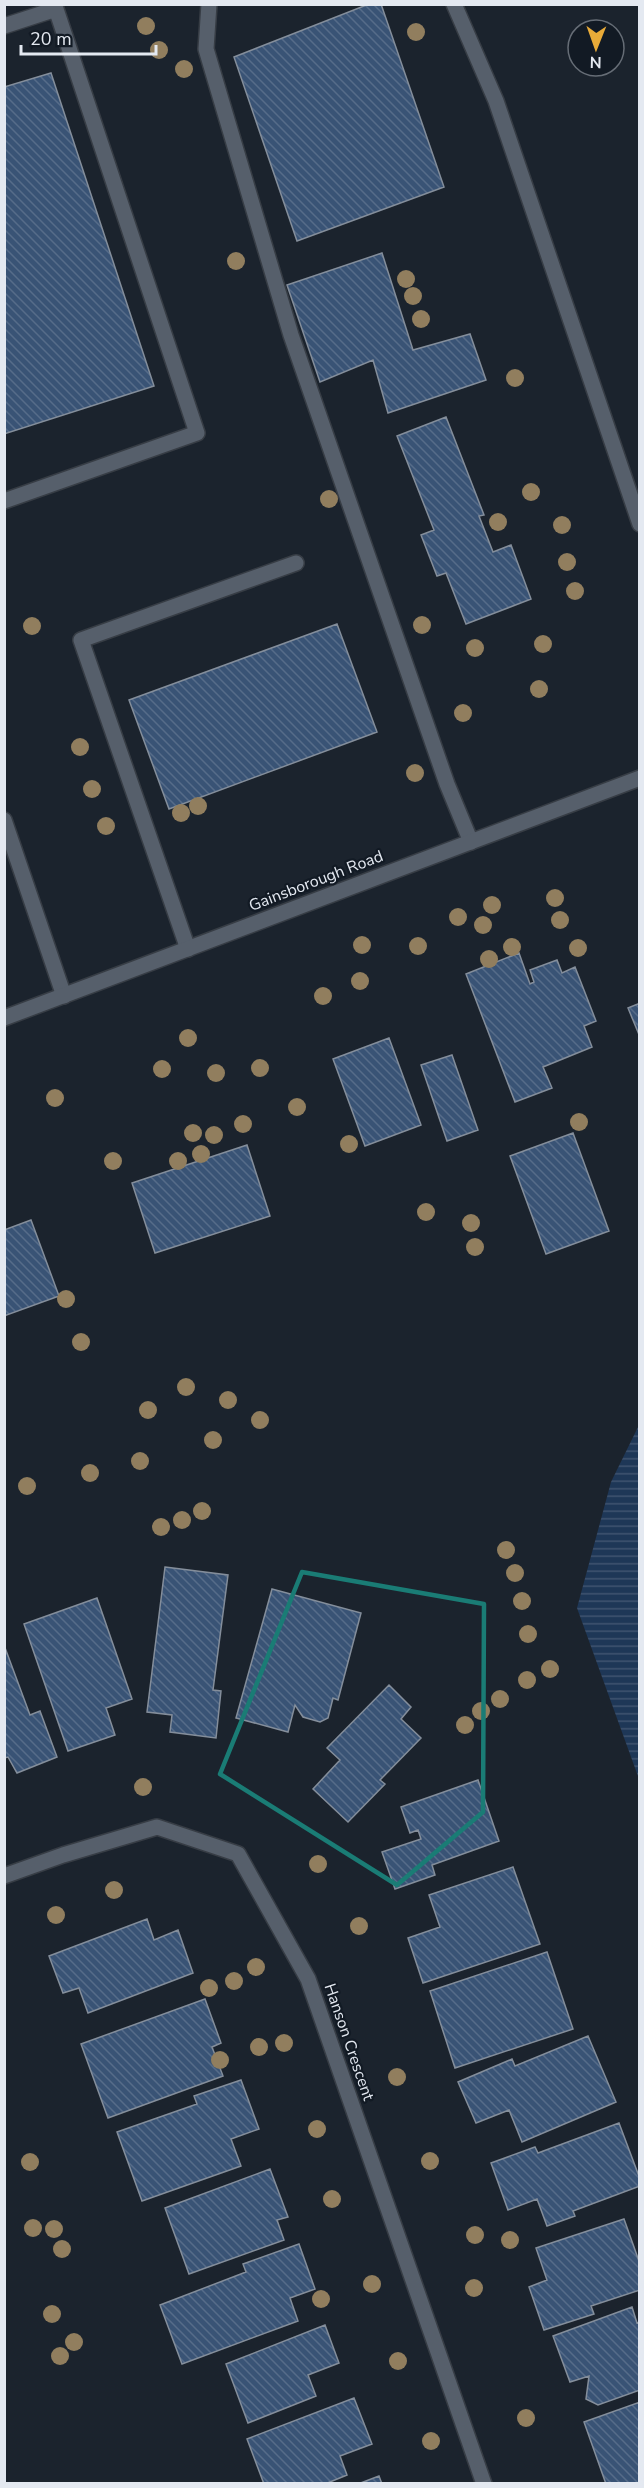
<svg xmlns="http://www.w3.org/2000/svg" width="644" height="2488" font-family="'Nunito Sans',sans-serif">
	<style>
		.water { fill: url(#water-rules) }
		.building { fill: url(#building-back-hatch); stroke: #848e9b; stroke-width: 1.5 }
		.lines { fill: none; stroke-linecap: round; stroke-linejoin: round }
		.service-casing { stroke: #373d45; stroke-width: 18 }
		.minor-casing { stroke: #373d45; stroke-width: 18 }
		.secondary-casing { stroke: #373d45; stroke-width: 18 }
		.service { stroke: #565f6b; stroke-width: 15 }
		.minor { stroke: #565f6b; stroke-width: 15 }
		.secondary { stroke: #565f6b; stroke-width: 15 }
		.tree { fill: #917e5e }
		.marked { fill: none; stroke: #1a7c75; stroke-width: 4.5; stroke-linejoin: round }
		.labels { text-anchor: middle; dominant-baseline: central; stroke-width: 4.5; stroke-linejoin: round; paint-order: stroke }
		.street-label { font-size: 16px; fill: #e4e9f1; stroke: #121a24 }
	</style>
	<defs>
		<pattern id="water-rules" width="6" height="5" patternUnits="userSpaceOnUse" patternTransform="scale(1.5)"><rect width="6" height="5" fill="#1e3757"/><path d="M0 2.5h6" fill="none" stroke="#3f5470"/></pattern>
		<pattern id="building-back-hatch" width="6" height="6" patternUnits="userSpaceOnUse" patternTransform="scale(1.5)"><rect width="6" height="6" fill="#395375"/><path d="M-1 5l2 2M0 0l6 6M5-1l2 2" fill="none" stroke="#566c89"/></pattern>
	</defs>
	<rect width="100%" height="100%" fill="#1b232d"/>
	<path class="water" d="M639,1425V1779L577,1608L611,1482Z"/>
	<path class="building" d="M369,4H381L444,187L297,241L234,57Z
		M51,73L154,386L4,434V87Z
		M382,253L413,350L470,334L486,380L388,413L373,360L320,382L287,285Z
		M446,417L484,515L479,516L493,552L511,545L531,599L466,624L446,573L437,576L421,535L434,530L397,436Z
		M337,624L377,732L169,809L129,700Z
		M519,953L530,984L534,982L530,970L557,960L562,973L575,967L596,1021L584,1026L592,1047L543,1067L552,1088L515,1102L466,974Z
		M640,1003V1037L628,1008Z
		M389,1038L421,1125L365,1146L333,1059Z
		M452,1055L478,1130L447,1141L421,1065Z
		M573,1133L609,1231L546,1254L510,1156Z
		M247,1145L270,1216L155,1253L132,1183Z
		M31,1220L59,1296L4,1316V1230Z
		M165,1567L228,1575L213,1690L221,1691L216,1738L170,1732L172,1715L147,1712Z
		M272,1589L361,1613L338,1700L333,1698L328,1718L320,1722L303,1717L295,1705L288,1732L236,1718Z
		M97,1598L132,1699L106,1708L115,1735L68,1751L24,1624Z
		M4,1645L30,1715L40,1711L57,1757L17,1773L8,1757L4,1758Z
		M389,1685L411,1707L401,1719L421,1738L380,1780L385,1784L348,1822L313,1789L340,1760L327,1748Z
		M478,1780L499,1841L432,1865L435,1875L395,1889L382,1852L421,1839L418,1830L410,1833L401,1807Z
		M513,1867L540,1944L423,1983L408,1938L440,1927L429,1895Z
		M147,1919L154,1940L178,1930L193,1973L88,2013L79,1988L63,1993L49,1956Z
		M547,1952L573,2029L455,2068L430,1991Z
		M205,1999L221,2043L212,2047L223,2076L108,2118L81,2044Z
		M588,2036L616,2102L522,2142L509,2110L476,2123L458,2082L512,2059L515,2066Z
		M241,2080L259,2129L231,2139L241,2166L142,2201L117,2132L197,2104L194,2096Z
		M619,2123L640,2179V2186L573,2211L575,2216L547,2226L537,2199L508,2210L491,2163L535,2147L538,2153Z
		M270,2169L288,2217L277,2220L284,2240L189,2274L165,2208Z
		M624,2219L640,2264V2290L591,2306L594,2314L544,2330L529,2287L547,2280L536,2248Z
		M299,2244L315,2289L290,2298L298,2321L182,2364L160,2305L246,2272L243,2264Z
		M632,2307L637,2323L640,2322V2390L598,2405L586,2399L589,2376L570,2382L553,2336Z
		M325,2325L339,2363L308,2375L316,2396L248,2423L226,2364Z
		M354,2398L372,2444L340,2456L347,2475L325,2484H264L247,2439Z
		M640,2402V2484H606L584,2422Z
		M379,2476L382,2484H358Z"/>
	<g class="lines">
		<defs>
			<path id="service" d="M209,4L206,49L291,335L447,784L471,842
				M454,4L496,101L640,524
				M4,26L56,9L197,433L4,501
				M4,820L64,996
				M188,949L81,640L296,563"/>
			<path id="minor" d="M4,1876L63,1855L157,1827L238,1854L308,1979L484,2484"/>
			<path id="secondary" d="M4,1018L640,778"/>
		</defs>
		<use href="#service" class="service-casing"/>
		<use href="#minor" class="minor-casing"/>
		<use href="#secondary" class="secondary-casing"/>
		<use href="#service" class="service"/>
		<use href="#minor" class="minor"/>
		<use href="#secondary" class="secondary"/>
	</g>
	<g class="tree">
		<circle cx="146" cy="26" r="9"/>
		<circle cx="416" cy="32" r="9"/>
		<circle cx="159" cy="50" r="9"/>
		<circle cx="184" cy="69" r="9"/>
		<circle cx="236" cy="261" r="9"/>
		<circle cx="406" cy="279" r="9"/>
		<circle cx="413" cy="296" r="9"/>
		<circle cx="421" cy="319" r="9"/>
		<circle cx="515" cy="378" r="9"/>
		<circle cx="531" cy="492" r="9"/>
		<circle cx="329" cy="499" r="9"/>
		<circle cx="498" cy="522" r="9"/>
		<circle cx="562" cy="525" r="9"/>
		<circle cx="567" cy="562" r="9"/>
		<circle cx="575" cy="591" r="9"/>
		<circle cx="422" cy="625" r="9"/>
		<circle cx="32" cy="626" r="9"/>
		<circle cx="543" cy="644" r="9"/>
		<circle cx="475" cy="648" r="9"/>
		<circle cx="539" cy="689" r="9"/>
		<circle cx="463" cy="713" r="9"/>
		<circle cx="80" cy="747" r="9"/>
		<circle cx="415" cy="773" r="9"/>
		<circle cx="92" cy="789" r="9"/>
		<circle cx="198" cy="806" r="9"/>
		<circle cx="181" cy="813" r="9"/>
		<circle cx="106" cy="826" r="9"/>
		<circle cx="555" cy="898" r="9"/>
		<circle cx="492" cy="905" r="9"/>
		<circle cx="458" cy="917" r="9"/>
		<circle cx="560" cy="920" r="9"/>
		<circle cx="483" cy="925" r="9"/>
		<circle cx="362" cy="945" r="9"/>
		<circle cx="418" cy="946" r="9"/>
		<circle cx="512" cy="947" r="9"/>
		<circle cx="578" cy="948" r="9"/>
		<circle cx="489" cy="959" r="9"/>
		<circle cx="360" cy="981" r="9"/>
		<circle cx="323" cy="996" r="9"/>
		<circle cx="188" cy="1038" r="9"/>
		<circle cx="260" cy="1068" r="9"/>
		<circle cx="162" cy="1069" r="9"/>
		<circle cx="216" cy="1073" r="9"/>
		<circle cx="55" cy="1098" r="9"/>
		<circle cx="297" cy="1107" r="9"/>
		<circle cx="579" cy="1122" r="9"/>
		<circle cx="243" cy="1124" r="9"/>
		<circle cx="193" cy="1133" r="9"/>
		<circle cx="214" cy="1135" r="9"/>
		<circle cx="349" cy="1144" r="9"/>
		<circle cx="201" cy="1154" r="9"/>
		<circle cx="113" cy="1161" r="9"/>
		<circle cx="178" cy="1161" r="9"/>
		<circle cx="426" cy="1212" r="9"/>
		<circle cx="471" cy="1223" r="9"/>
		<circle cx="475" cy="1247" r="9"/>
		<circle cx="66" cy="1299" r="9"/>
		<circle cx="81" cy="1342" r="9"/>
		<circle cx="186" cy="1387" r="9"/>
		<circle cx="228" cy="1400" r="9"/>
		<circle cx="148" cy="1410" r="9"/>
		<circle cx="260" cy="1420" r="9"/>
		<circle cx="213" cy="1440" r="9"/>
		<circle cx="140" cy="1461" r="9"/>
		<circle cx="90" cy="1473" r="9"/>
		<circle cx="27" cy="1486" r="9"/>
		<circle cx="202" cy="1511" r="9"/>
		<circle cx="182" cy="1520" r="9"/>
		<circle cx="161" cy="1527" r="9"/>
		<circle cx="506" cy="1550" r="9"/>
		<circle cx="515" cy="1573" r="9"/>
		<circle cx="522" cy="1601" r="9"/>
		<circle cx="528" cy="1634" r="9"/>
		<circle cx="550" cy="1669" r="9"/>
		<circle cx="527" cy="1680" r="9"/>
		<circle cx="500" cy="1699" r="9"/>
		<circle cx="481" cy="1711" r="9"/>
		<circle cx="465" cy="1725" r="9"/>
		<circle cx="143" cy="1787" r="9"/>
		<circle cx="318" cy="1864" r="9"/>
		<circle cx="114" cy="1890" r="9"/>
		<circle cx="56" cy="1915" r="9"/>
		<circle cx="359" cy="1926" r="9"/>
		<circle cx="256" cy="1967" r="9"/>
		<circle cx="234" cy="1981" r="9"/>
		<circle cx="209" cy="1988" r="9"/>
		<circle cx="284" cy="2043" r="9"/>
		<circle cx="259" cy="2047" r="9"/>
		<circle cx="220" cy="2060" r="9"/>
		<circle cx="397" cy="2077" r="9"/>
		<circle cx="317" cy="2129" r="9"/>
		<circle cx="430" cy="2161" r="9"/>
		<circle cx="30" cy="2162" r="9"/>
		<circle cx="332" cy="2199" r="9"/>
		<circle cx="33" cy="2228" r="9"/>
		<circle cx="54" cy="2229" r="9"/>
		<circle cx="475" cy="2235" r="9"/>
		<circle cx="510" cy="2240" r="9"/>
		<circle cx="62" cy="2249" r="9"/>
		<circle cx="372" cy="2284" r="9"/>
		<circle cx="474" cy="2288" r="9"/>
		<circle cx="321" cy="2299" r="9"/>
		<circle cx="52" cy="2314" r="9"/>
		<circle cx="74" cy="2342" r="9"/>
		<circle cx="60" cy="2356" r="9"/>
		<circle cx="398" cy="2361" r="9"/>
		<circle cx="526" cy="2418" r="9"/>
		<circle cx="431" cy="2441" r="9"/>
	</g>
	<path class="marked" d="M302,1572L484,1604L483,1812L397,1885L220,1774Z"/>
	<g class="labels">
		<g class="street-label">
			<text transform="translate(316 881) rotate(-21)">Gainsborough Road</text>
			<text transform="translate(349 2042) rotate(71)">Hanson Crescent</text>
		</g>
	</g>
	<rect width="644" height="2488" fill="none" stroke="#e4e9f1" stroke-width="12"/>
	<g transform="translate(596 48) rotate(181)"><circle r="28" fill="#121a24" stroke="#666d76" stroke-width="1.5"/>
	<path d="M0-4.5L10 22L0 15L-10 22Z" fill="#e9ab38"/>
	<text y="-9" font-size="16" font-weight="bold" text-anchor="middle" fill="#e4e9f1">N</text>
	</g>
	<path d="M21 45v9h135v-9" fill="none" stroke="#e4e9f1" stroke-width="3"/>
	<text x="30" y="45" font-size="18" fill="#e4e9f1" stroke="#121a24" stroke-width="4.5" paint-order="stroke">20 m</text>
</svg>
